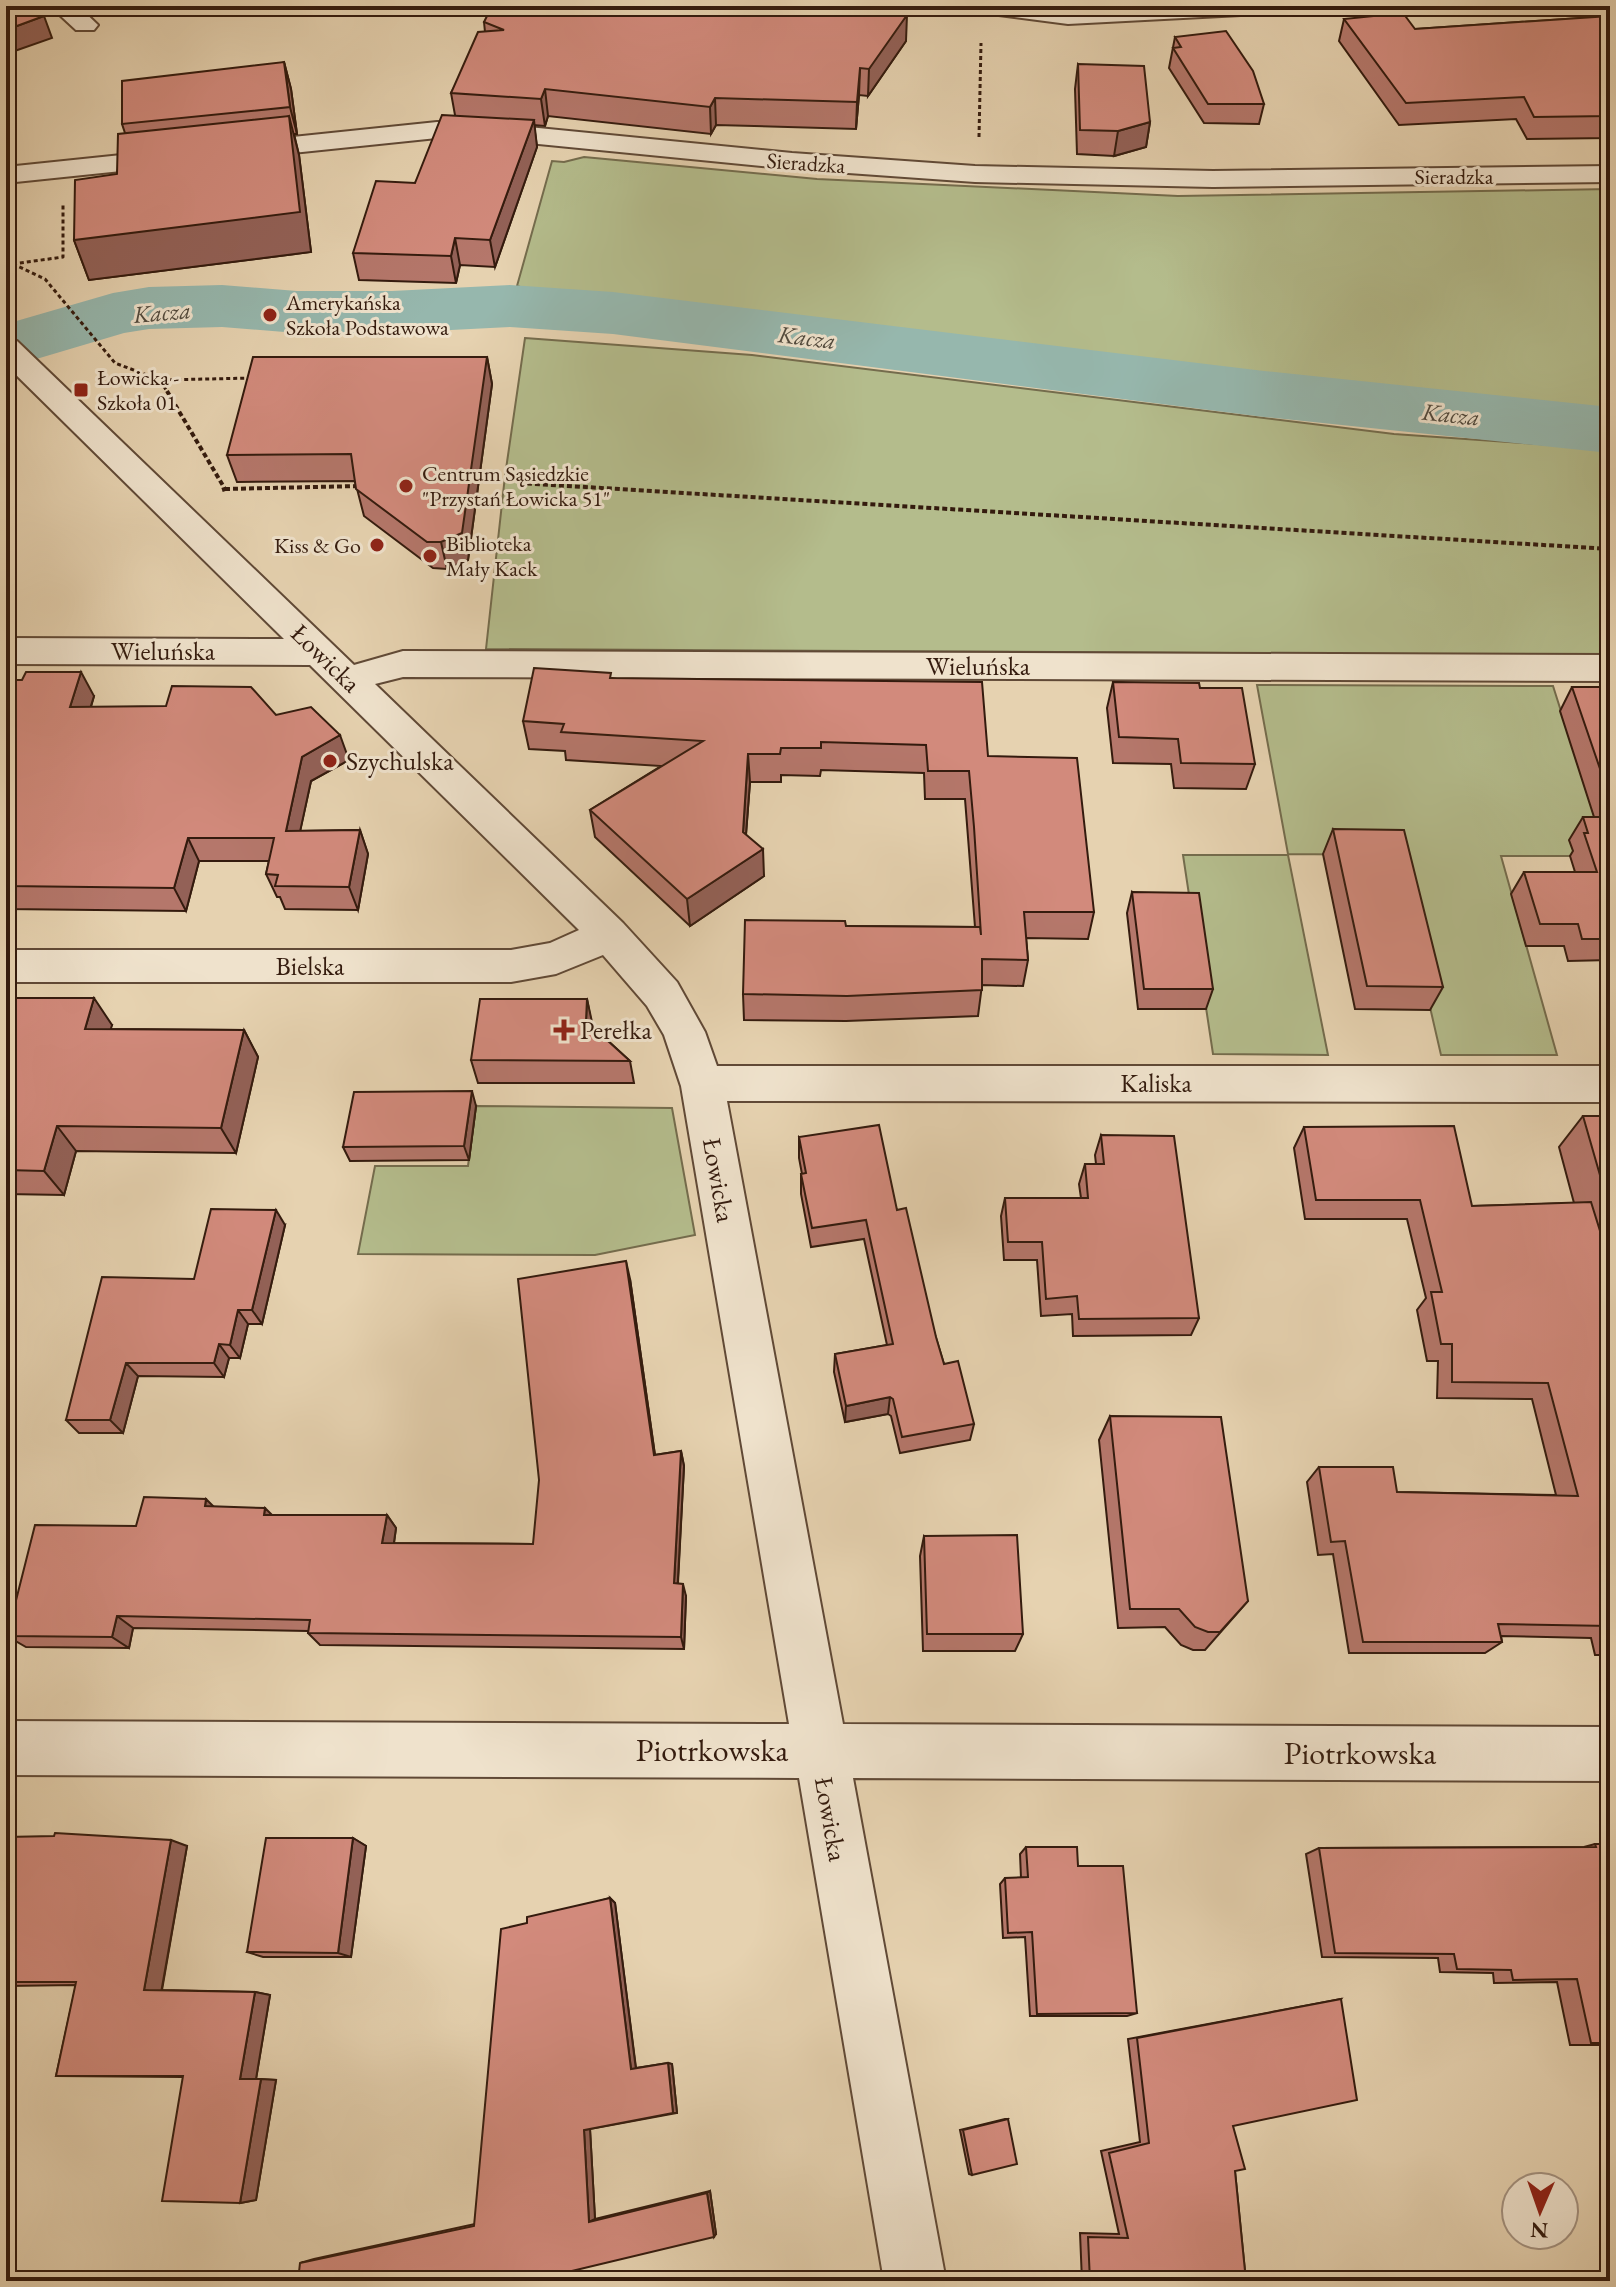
<svg xmlns="http://www.w3.org/2000/svg" width="1616" height="2287" font-family="'EB Garamond',serif">
	<style>
		.green { fill: #b4bc8c; stroke: #746c4d; stroke-width: 2 }
		.lines { fill: none; stroke-linecap: round; stroke-linejoin: round }
		.river { fill: #96b7ad; fill-rule: evenodd }
		.minor-casing { stroke: #604936; stroke-width: 4 }
		.path-far1 { stroke: #341b0e; stroke-width: 3; stroke-dasharray: 4 3; stroke-linecap: butt }
		.path { stroke: #341b0e; stroke-width: 4; stroke-dasharray: 5 3; stroke-linecap: butt }
		.minor { fill: #efe2cc; fill-rule: evenodd }
		.wall { fill: #b5776b; stroke: #341b0e; stroke-width: 2 }
		.shaded-wall { fill: #936157; stroke: #341b0e; stroke-width: 2 }
		.building { fill: #d28a7c; stroke: #341b0e; stroke-width: 2 }
		.poi-dot { fill: #8f2418; stroke: #efe2cc; stroke-width: 3 }
		.labels { text-anchor: middle; dominant-baseline: central; stroke-width: 6; stroke-linejoin: round; paint-order: stroke }
		.far-street-label { font-size: 22px; fill: #341b0e; stroke: #efe2cc }
		.far-poi-label { font-size: 22px; fill: #341b0e; stroke: #efe2cc; text-anchor: start }
		.far-water-label { font-size: 24px; font-style: italic; fill: #514a3e; stroke: #efe2cc }
		.street-label { font-size: 26px; fill: #341b0e; stroke: #efe2cc }
		.poi-label { font-size: 26px; fill: #341b0e; stroke: #efe2cc; text-anchor: start }
		.near-street-label { font-size: 32px; fill: #341b0e; stroke: #efe2cc }
	</style>
	<rect width="100%" height="100%" fill="#e6d2b0"/>
	<filter id="stains"><feTurbulence type="fractalNoise" baseFrequency=".0025" numOctaves="4"/><feColorMatrix values="0 0 0 0 .2 0 0 0 0 .09 0 0 0 0 .02 0 0 0 .5 -.17"/></filter>
	<radialGradient id="worn" r=".72"><stop offset=".6" stop-color="#630" stop-opacity="0"/><stop offset="1" stop-color="#630" stop-opacity=".3"/></radialGradient>
	<path class="green" d="M584,157L817,179L1178,196L1610,189V420L1400,401L830,325L533,291L517,286L552,161L564,162Z
		M525,338L752,355L1394,434L1610,449V655L486,649L505,476Z
		M1257,685L1553,686L1607,856H1501L1557,1055H1441L1395,855L1288,854Z
		M1183,855H1288L1328,1055L1213,1054Z
		M476,1106L672,1108L695,1235L595,1255L358,1254L375,1166H468Z"/>
	<g class="lines">
		<path class="river" d="M222,285L297,291H392L510,285L613,292L1264,371L1610,407V453L1264,417L613,334L510,327L392,333H297L222,327L149,329L124,333L6,368V324L113,293L149,287Z"/>
		<defs>
			<path id="minor" d="M50,6H78L98,25L94,30H76Z
				M978,6H1273L1269,11L1260,14L1068,24L991,14L982,11Z
				M437,122L488,123L792,153L975,166L1213,171L1610,166V182L1213,187L975,182L792,169L488,139L437,138L6,183V167Z
				M6,339L17,341L354,665L403,651L1610,655V681L403,677L375,684L623,923L677,982L705,1032L717,1066H1610V1102L727,1101L843,1724L1610,1727V1781L853,1778L946,2281H884L799,1778L6,1775V1721L789,1724L681,1086L664,1035L647,1006L603,955L556,974L511,982H6V950H511L550,943L579,930L310,665L6,664V638L284,639L6,365Z"/>
		</defs>
		<use href="#minor" class="minor-casing"/>
		<path class="path-far1" d="M979,137L981,43
			M13,264L45,279L115,363L160,380L254,378
			M6,265L63,257V205
			M160,380L168,393"/>
		<path class="path" d="M167,391L225,489L222,490
			M519,483L1610,549
			M225,489L359,486"/>
		<use href="#minor" class="minor"/>
	</g>
	<path class="wall" d="M904,14L906,41L868,96L859,95L856,129L716,125L711,134L548,116L545,126L534,125L537,147L495,267L460,265L456,283L359,280L353,253L415,183L455,115L451,93L485,32L484,22Z
		M1610,16V138L1527,139L1516,119L1399,125L1339,41L1344,19L1415,29Z
		M1175,37L1264,104L1259,124L1204,123L1169,68Z
		M284,62L291,89L297,134H294L299,155L311,252L89,280L74,240L117,174L125,133L122,124Z
		M1078,64L1150,122L1146,147L1114,156L1077,154L1075,89Z
		M487,357L492,384L468,560L447,569L433,568L364,516L355,481L237,482L227,455Z
		M612,678L988,756L1094,912L1088,939L1026,938L1028,960L1023,986L982,985L978,1016L846,1021L744,1020L743,994L846,926L975,927L965,799H925L924,773L821,770L820,776L781,775V782H750L746,835L764,876L690,926L595,837L590,810L661,766L566,760L565,751L529,749L523,721Z
		M6,680L94,696L91,707L276,715L349,760L311,781L300,831L360,830L368,854L358,910L285,909L280,897H277L266,874L269,861H199L186,911L6,909Z
		M1113,682L1200,688L1255,764L1246,789L1174,788L1171,764L1113,763L1107,708Z
		M1572,687H1610V960L1568,961L1564,946H1526L1511,894L1524,872H1575L1570,856L1573,851L1569,840L1583,817H1594L1560,711Z
		M1333,829L1443,987L1430,1010L1355,1009L1323,854Z
		M1132,892L1213,989L1206,1009H1138L1127,913Z
		M6,998L112,1025L110,1029L244,1030L258,1057L236,1153L76,1151L64,1195L6,1194Z
		M587,999L592,1026L630,1061L634,1083H478L471,1060Z
		M476,1106L469,1160L350,1161L343,1147Z
		M1583,1116H1610V1238L1603,1239L1610,1263V1655H1595L1591,1638L1501,1636L1502,1642L1485,1653H1349L1333,1554L1318,1555L1307,1482L1319,1467L1397,1492L1556,1495L1532,1399L1437,1398L1438,1361H1427L1417,1310L1426,1298L1407,1219H1305L1294,1148L1304,1127L1472,1206L1574,1203L1559,1147Z
		M1101,1135L1199,1318L1191,1335L1073,1336L1072,1314L1041,1316L1037,1260H1004L1001,1216L1005,1198H1081L1079,1184L1085,1164H1096L1095,1155Z
		M799,1137L897,1210L944,1364L974,1424L970,1440L900,1453L891,1416L888,1414L845,1422L834,1372L835,1354L887,1345L864,1239L811,1247L801,1194V1174H802L799,1158Z
		M285,1225L262,1324H248L240,1358H229L224,1377L138,1376L123,1433H79L66,1420L194,1279Z
		M630,1279L655,1455L681,1451L684,1466L678,1583L686,1596L684,1649L320,1645L308,1633V1631L133,1628L129,1648L26,1647L7,1636L136,1526L214,1507L272,1515H387L396,1528L394,1543L533,1544Z
		M1110,1416L1248,1601L1205,1650H1193L1181,1645L1165,1627L1118,1628L1099,1440Z
		M924,1536L1023,1634L1015,1651H923L920,1556Z
		M6,1837L187,1846L162,1990L255,1992L270,1995L256,2079L276,2080L256,2200L240,2203L183,2077L56,2076L76,1985L6,1986Z
		M353,1838L366,1846L351,1957H263L247,1952Z
		M1595,1844H1610V2045H1570L1557,1982L1494,1983L1493,1973L1440,1972L1438,1958L1322,1957L1306,1854L1319,1848L1584,1847Z
		M1026,1847L1078,1866L1137,2013L1127,2016H1030L1025,1937L1003,1938L1000,1884L1005,1878H1021L1020,1854Z
		M610,1898L615,1903L636,2068L668,2063L672,2064L677,2113L590,2129L595,2219L710,2191L716,2234L300,2263L314,2259L475,2224L527,1923Z
		M1341,1999L1233,2126L1235,2171L1246,2281H1082L1080,2233L1119,2234L1101,2151L1140,2142L1128,2039Z
		M1005,2119H1008L972,2175L969,2174L960,2130Z"/>
	<path class="shaded-wall" d="M894,6H904L903,20L907,15L906,41L868,96L869,69L885,14Z
		M44,16L52,38L6,54V30Z
		M284,62L291,89L297,134L290,107Z
		M860,68L859,95L856,129L857,102Z
		M545,89L548,116L545,126L541,99Z
		M715,98L716,125L711,134L710,107Z
		M289,116L299,155L311,252L89,280L74,240Z
		M534,120L537,147L495,267L490,240Z
		M1150,122L1146,147L1114,156L1118,131Z
		M455,238L460,265L456,283L451,256Z
		M487,357L492,384L468,560L447,569L441,542Z
		M81,672L94,696L83,731L70,707Z
		M340,735L349,760L311,781L295,855L286,831L302,757Z
		M748,754L750,782L744,859L743,832Z
		M360,830L368,854L358,910L349,887Z
		M188,838L199,861L186,911L174,888Z
		M763,849L764,876L690,926L687,899Z
		M94,998L112,1025L103,1055L85,1029Z
		M587,999L592,1022L590,1044L586,1021Z
		M244,1030L258,1057L236,1153L221,1128Z
		M472,1091L476,1106L469,1160L464,1146Z
		M57,1126L76,1151L64,1195L44,1171Z
		M276,1210L285,1225L262,1324L252,1310Z
		M626,1261L630,1279L657,1470L654,1455Z
		M238,1310L248,1324L240,1358L230,1345Z
		M219,1344L229,1358L224,1377L214,1363Z
		M126,1363L138,1376L123,1433L110,1420Z
		M890,1397L888,1414L845,1422L846,1406Z
		M681,1451L684,1466L677,1596L674,1583Z
		M206,1499L220,1513L205,1506Z
		M265,1508L278,1521L264,1515Z
		M387,1515L396,1528L392,1556L382,1543Z
		M683,1584L686,1596L684,1649L681,1637Z
		M117,1616L133,1628L129,1648L112,1637Z
		M353,1838L366,1846L351,1957L338,1953Z
		M171,1840L187,1846L161,1993L144,1990Z
		M610,1898L615,1903L636,2070L631,2069Z
		M255,1992L270,1995L256,2079H240Z
		M668,2063L672,2064L677,2113H673Z
		M261,2079L276,2080L256,2200L240,2203Z
		M590,2129L595,2219L589,2222L584,2130Z
		M710,2191L716,2234L714,2237L707,2193Z"/>
	<path class="building" d="M6,6H32L44,16L6,30Z
		M492,6H894L885,14L907,15L869,69L860,68L857,102L715,98L710,107L545,89L541,99L451,93L478,32L504,30L484,22Z
		M1403,13L1415,29L1610,16V116L1534,117L1524,97L1406,103L1344,19Z
		M1226,31L1253,71L1264,104H1208L1173,48L1181,47L1175,37Z
		M284,62L290,107L122,124V81Z
		M1078,64L1144,66L1150,122L1118,131L1080,130Z
		M442,115L534,120L490,240L455,238L451,256L353,253L376,181L415,183Z
		M289,116L300,212L74,240L75,180L117,174L118,134Z
		M253,357H487L462,533L441,542H427L356,489L351,454L227,455Z
		M534,668L611,673L610,678L982,682L988,756L1077,758L1094,912H1024L1028,960L982,959V990L847,996L743,994L745,920L845,921L846,926L980,927L981,935L974,827L969,771H928L926,745L821,742V748H781L780,754H748L743,832L763,849L687,899L590,810L703,741L561,732L564,724L523,721Z
		M26,672H81L70,707L166,706L172,686L251,687L276,715L311,707L340,735L302,757L286,831L360,830L349,887L275,886L278,875L266,874L274,838H188L174,888L6,886V680H22Z
		M1113,682L1199,683L1200,688H1242L1255,764L1181,763L1178,739L1119,737Z
		M1572,687H1610V798Z
		M1583,817H1610V939H1582L1578,924H1540L1524,872H1597L1584,833H1588Z
		M1333,829L1404,830L1443,987L1367,986Z
		M1132,892L1199,893L1213,989H1144Z
		M6,998H94L85,1029L244,1030L221,1128L57,1126L44,1171L6,1170Z
		M480,999H587L586,1021L630,1061L471,1060Z
		M472,1091L464,1146L343,1147L354,1092Z
		M1583,1116H1610V1210Z
		M879,1125L897,1210L906,1208L936,1337L944,1364L958,1361L974,1424L902,1437L893,1399L890,1397L846,1406L835,1354L893,1344L866,1220L812,1228L801,1174L806,1173L799,1137Z
		M1454,1126L1472,1206L1591,1202L1610,1263V1626L1498,1624L1502,1642H1363L1345,1541L1331,1542L1319,1467H1393L1397,1492L1578,1496L1548,1383L1452,1382V1344H1441L1431,1292H1442L1420,1200H1316L1304,1127Z
		M1101,1135L1174,1136L1199,1318L1079,1319L1077,1296L1046,1299L1042,1242H1008L1005,1198H1088L1085,1164H1104Z
		M211,1209L276,1210L252,1310H238L230,1345L219,1344L214,1363H126L110,1420H66L102,1277L194,1279Z
		M626,1261L654,1455L681,1451L674,1583L683,1584L681,1637L308,1633L310,1620L117,1616L112,1637L7,1636L35,1525L136,1526L144,1497L206,1499L205,1506L265,1508L264,1515H387L382,1543L533,1544L539,1480L518,1279Z
		M1110,1416L1221,1417L1248,1601L1220,1632H1208L1195,1627L1179,1609H1130Z
		M1017,1535L1023,1634H927L924,1536Z
		M55,1833L171,1840L144,1990L255,1992L240,2079H261L240,2203L162,2201L183,2076H56L76,1982H6V1837L54,1836Z
		M266,1838H353L338,1953L247,1952Z
		M1595,1844H1610V2043H1591L1577,1979L1513,1980L1511,1970L1457,1969L1454,1954L1335,1953L1319,1848L1596,1847Z
		M1026,1847H1077L1078,1866H1123L1137,2013L1037,2014L1032,1932L1008,1933L1005,1878L1028,1877Z
		M610,1898L631,2069L668,2063L673,2113L584,2130L589,2222L707,2193L714,2237L530,2281H298L300,2263L474,2226L501,1929L527,1923V1917Z
		M1341,1999L1357,2100L1233,2126L1245,2169L1235,2171L1246,2281H1090L1088,2237L1128,2238L1109,2153L1149,2143L1137,2038Z
		M1008,2119L1017,2164L972,2175L963,2130Z"/>
	<g class="poi-dot">
		<circle cx="270" cy="315" r="8"/>
		<rect x="73" y="382" width="16" height="16" rx="4"/>
		<circle cx="406" cy="486" r="8"/>
		<circle cx="377" cy="545" r="8"/>
		<circle cx="430" cy="556" r="8"/>
		<circle cx="330" cy="761" r="8"/>
		<path d="M560 1018h8v8h8v8h-8v8h-8v-8h-8v-8h8z"/>
	</g>
	<g class="labels">
		<g class="far-street-label">
			<text transform="translate(806 163) rotate(4)">Sieradzka</text>
			<text x="1454" y="176">Sieradzka</text>
		</g>
		<g class="far-poi-label">
			<text x="286" y="302">Amerykańska<tspan x="286" dy="25">Szkoła Podstawowa</tspan></text>
			<text x="97" y="377">Łowicka -<tspan x="97" dy="25">Szkoła 01</tspan></text>
			<text x="422" y="473">Centrum Sąsiedzkie<tspan x="422" dy="25">"Przystań Łowicka 51"</tspan></text>
			<text x="446" y="543">Biblioteka<tspan x="446" dy="25">Mały Kack</tspan></text>
			<text x="361" y="545" text-anchor="end">Kiss &amp; Go</text>
		</g>
		<g class="far-water-label">
			<text transform="translate(162 312) rotate(-5)">Kacza</text>
			<text transform="translate(807 337) rotate(7)">Kacza</text>
			<text transform="translate(1451 414) rotate(6)">Kacza</text>
		</g>
		<g class="street-label">
			<text x="163" y="651">Wieluńska</text>
			<text transform="translate(326 658) rotate(44)">Łowicka</text>
			<text x="978" y="666">Wieluńska</text>
			<text x="310" y="966">Bielska</text>
			<text x="1156" y="1083">Kaliska</text>
			<text transform="translate(719 1180) rotate(80)">Łowicka</text>
			<text transform="translate(831 1819) rotate(80)">Łowicka</text>
		</g>
		<g class="poi-label">
			<text x="346" y="761">Szychulska</text>
			<text x="580" y="1030">Perełka</text>
		</g>
		<g class="near-street-label">
			<text x="712" y="1750">Piotrkowska</text>
			<text x="1360" y="1753">Piotrkowska</text>
		</g>
	</g>
	<rect width="1616" height="2287" fill="none" stroke="#e6d2b0" stroke-width="32"/>
	<rect x="8" y="8" width="1600" height="2271" fill="none" stroke="#341b0e" stroke-width="4"/>
	<rect x="16" y="16" width="1584" height="2255" fill="none" stroke="#341b0e" stroke-width="2"/>
	<g transform="translate(1540 2211) rotate(182)"><circle r="38" fill="#efe2cc" stroke="#a49280" stroke-width="2"/>
	<path d="M0-6L14 30L0 20L-14 30Z" fill="#8f2418"/>
	<text y="-12" font-size="22" font-weight="bold" text-anchor="middle" fill="#341b0e">N</text>
	</g>
	<rect width="100%" height="100%" filter="url(#stains)"/>
	<rect width="100%" height="100%" fill="url(#worn)"/>
</svg>
